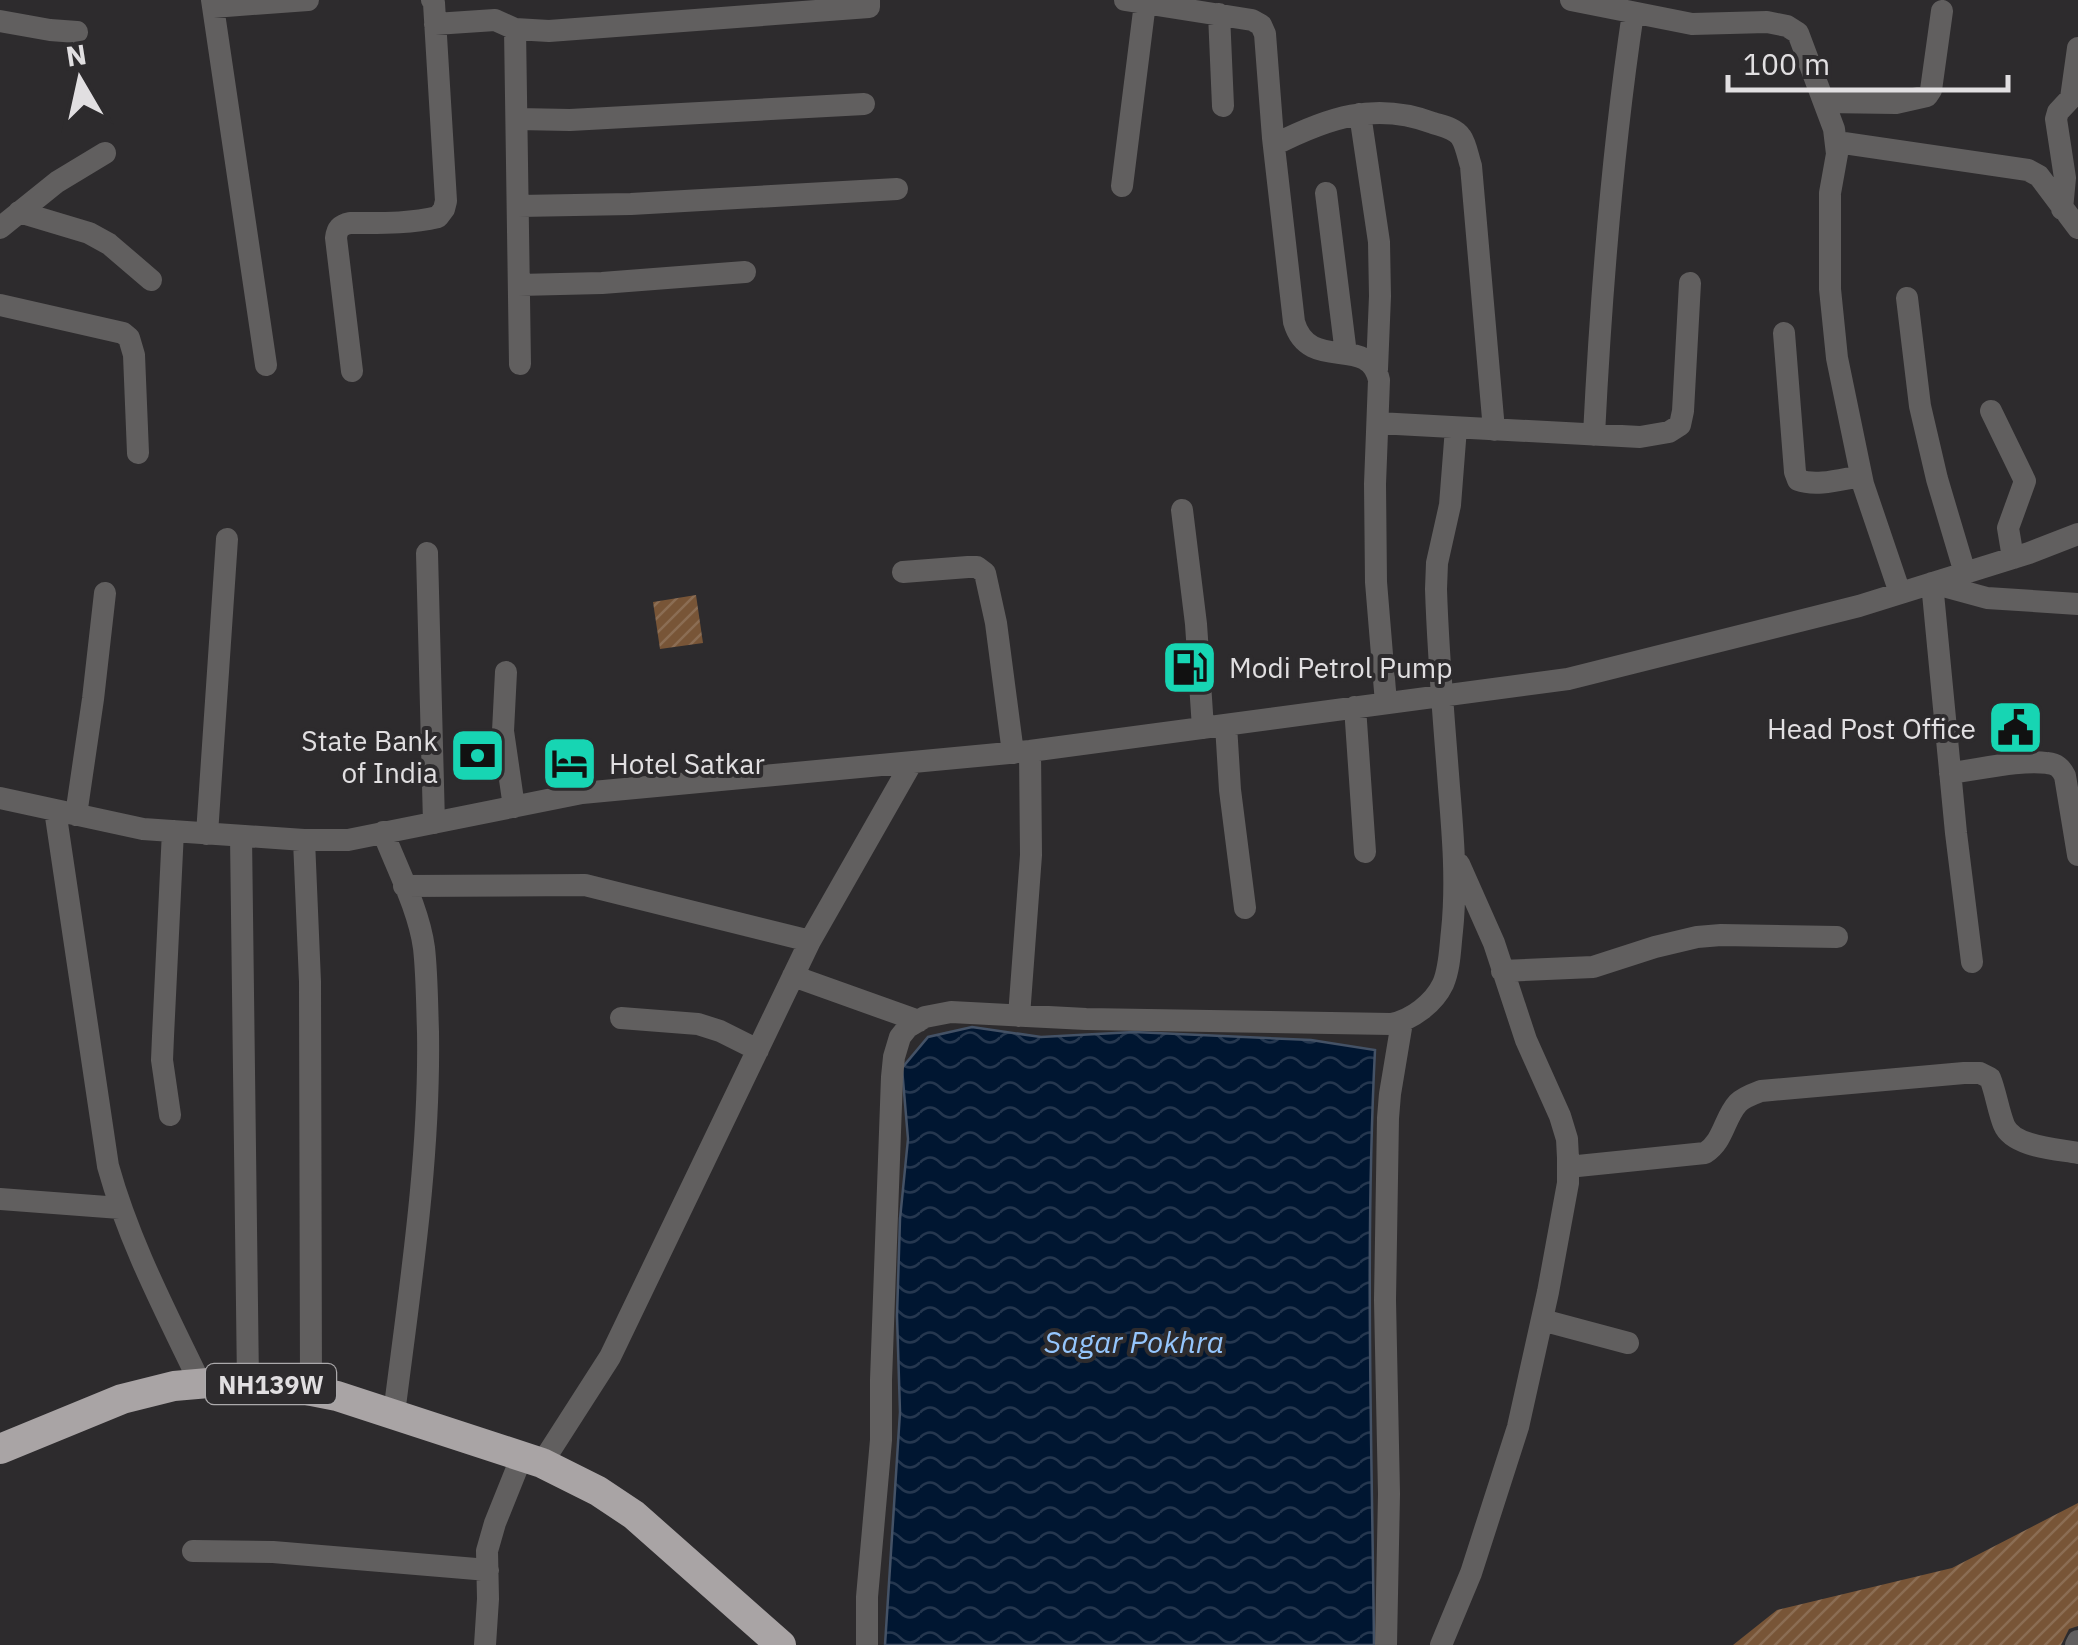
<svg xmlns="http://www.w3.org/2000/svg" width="2078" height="1645" font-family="'IBM Plex Sans',sans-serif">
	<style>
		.water { fill: url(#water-waves); stroke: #445266; stroke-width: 2.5 }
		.building { fill: url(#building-hatch) }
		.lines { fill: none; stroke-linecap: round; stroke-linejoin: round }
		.minor { stroke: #615f5f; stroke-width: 22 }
		.highway { stroke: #a9a4a5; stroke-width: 30 }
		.labels { text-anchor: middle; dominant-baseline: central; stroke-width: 8; stroke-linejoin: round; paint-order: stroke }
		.shield { fill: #2d2b2d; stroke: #aba9ab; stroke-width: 2.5 }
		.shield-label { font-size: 25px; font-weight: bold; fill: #e1dfe1 }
		.poi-label { font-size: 28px; fill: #e1dfe1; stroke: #2d2b2d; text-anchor: start }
		.water-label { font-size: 30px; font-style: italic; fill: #95c6fd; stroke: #2d2b2d }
	</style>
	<defs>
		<pattern id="water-waves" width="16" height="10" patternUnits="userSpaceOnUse" patternTransform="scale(2.5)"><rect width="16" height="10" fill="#001631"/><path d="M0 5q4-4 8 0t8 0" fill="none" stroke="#25374f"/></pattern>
		<pattern id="building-hatch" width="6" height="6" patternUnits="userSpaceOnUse" patternTransform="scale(2.5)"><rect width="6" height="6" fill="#785537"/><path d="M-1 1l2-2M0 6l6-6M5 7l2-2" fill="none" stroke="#8b6d54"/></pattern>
	</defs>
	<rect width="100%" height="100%" fill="#2d2b2d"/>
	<path class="water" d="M972,1027L1041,1037L1134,1032L1311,1040L1375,1050C1365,1248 1372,1447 1374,1645H885L900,1412L897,1316L900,1219L908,1139L902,1068L928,1037Z"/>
	<path class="building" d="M696,595L703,643L660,649L653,602Z
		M2078,1503V1626L2069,1629L2061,1645H1733L1777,1610L1952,1568Z"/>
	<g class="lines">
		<path class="minor" d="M212,0L266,365
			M1125,0L1252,20L1261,25L1265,34L1273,138L1294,322C1309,374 1369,333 1379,380L1375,484L1376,582L1386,703
			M1571,0L1692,24L1767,22L1787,26L1798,33L1834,129L1837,154L1830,193V289L1837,358L1863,484L1900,593
			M213,7L308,0
			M1219,14L1223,106
			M0,21L50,30L77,32
			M435,24L495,20L515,29L549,31L869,7V0
			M515,29L520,364
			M1824,102L1896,103L1927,96L1931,90L1942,11
			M1360,114L1379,242L1380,296L1377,369
			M518,119L570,120L864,104
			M1837,142L2028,170L2039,176L2078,228
			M1274,145C1327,118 1375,101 1433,123C1442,126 1455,128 1461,137C1466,144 1468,157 1471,166L1494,430
			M1122,186L1145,3
			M1326,193L1346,354
			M519,206L631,204L897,189
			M2062,209L2065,178L2056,119L2058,112L2071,98L2078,48
			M19,212L89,233L109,244L151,280
			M0,228L57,182L105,153
			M519,285L602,283L745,272
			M1907,298L1920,406L1937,479L1965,573
			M0,305L123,333L129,338L134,355L138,453
			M1784,333L1795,472L1798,480C1817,487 1842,479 1861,476
			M352,371L336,238C337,229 340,225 350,223C380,223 409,224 438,217L444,209L446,201L434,3L432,0
			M1991,411L2025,481L2008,528L2013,558
			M1378,423L1640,437L1669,432L1680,425L1683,411L1690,283
			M1594,435C1601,294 1612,153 1633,13
			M1182,510L1196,624L1203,728
			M427,553L434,823
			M903,572L968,567H977L985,573L996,623L1013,753
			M506,672L503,731L514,807
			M1355,707L1365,852
			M1226,725L1230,790L1245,908
			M1950,773C1977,770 2021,759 2047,763C2057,764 2061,768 2065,776L2078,855
			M0,798L143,829L304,840H348L582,793L1030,751L1568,679L1859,606L2029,553L2078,534
			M55,810L108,1166C129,1242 166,1312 200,1383
			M76,815L93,699L105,593
			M383,832C397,868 419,910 424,948C427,975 427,1004 428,1032C430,1160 410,1287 394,1414
			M207,834L227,539
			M241,836L248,1383
			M304,840L310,982L311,1391
			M404,886L585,885L810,941
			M1972,962L1956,833L1932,583L1987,598L2078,604
			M1502,971L1593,967L1655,947L1697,937L1721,935L1837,937
			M793,976L919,1021
			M1019,1016L1031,855L1030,751
			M621,1018L698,1024L720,1031L758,1050
			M170,1115L162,1060L163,1036L173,831
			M1568,1167L1705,1153C1724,1141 1724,1118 1738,1103C1744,1097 1753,1094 1761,1091L1964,1073H1980L1990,1078C1996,1093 1998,1110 2004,1125C2013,1147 2057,1149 2078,1153
			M0,1199L120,1208
			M1542,1320L1628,1343
			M542,1463L610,1357L810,941L912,762
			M193,1551L273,1552L488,1570
			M485,1645L488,1599L487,1551L495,1523L522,1456
			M867,1645V1597L881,1440V1380L892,1077L894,1057L900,1037L908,1027L925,1017L951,1012L1086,1019L1391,1024C1412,1020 1434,1003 1443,984C1450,968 1450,948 1452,931C1457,883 1453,835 1449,787C1444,721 1438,655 1436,589L1437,563L1450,505L1456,428
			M1386,1645L1389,1494L1385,1300L1388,1118L1390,1094L1402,1022
			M1441,1645L1471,1573L1518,1427L1548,1292L1568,1183V1158L1567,1139L1560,1116L1526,1040L1494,943L1459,864
			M2076,1645L2078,1641"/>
		<path class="highway" d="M0,1449L122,1399L174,1386L220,1382L276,1384L337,1396L542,1463L598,1491L634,1515L781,1645"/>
	</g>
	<defs>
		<symbol id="fuel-square" viewBox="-11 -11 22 22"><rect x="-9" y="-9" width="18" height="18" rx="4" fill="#17d5b3" stroke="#2d2b2d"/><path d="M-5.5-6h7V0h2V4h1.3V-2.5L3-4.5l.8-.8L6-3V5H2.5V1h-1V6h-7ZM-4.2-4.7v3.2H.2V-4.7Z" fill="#111"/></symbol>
		<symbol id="civic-square" viewBox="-11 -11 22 22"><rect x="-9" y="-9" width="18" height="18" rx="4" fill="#17d5b3" stroke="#2d2b2d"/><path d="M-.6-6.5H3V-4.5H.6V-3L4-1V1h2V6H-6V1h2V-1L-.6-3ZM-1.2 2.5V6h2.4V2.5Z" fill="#111"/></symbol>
		<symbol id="bank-square" viewBox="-11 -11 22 22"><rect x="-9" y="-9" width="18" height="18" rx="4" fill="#17d5b3" stroke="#2d2b2d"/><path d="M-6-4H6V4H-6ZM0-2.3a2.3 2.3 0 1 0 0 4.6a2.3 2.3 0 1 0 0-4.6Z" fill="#111"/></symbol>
		<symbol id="hotel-square" viewBox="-11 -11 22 22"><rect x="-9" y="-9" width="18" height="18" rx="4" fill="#17d5b3" stroke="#2d2b2d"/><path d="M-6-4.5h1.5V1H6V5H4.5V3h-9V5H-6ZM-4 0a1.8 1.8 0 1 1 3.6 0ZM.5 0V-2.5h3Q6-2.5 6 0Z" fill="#111"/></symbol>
	</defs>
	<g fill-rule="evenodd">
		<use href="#fuel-square" x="1158" y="636" width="63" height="63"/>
		<use href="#civic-square" x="1984" y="696" width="63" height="63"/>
		<use href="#bank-square" x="446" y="724" width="63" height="63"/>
		<use href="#hotel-square" x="538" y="732" width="63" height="63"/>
	</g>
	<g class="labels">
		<rect class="shield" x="206" y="1364" width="130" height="40" rx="8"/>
		<g class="shield-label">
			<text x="271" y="1384">NH139W</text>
		</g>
		<g class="poi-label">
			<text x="1229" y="667">Modi Petrol Pump</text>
			<text x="1976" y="728" text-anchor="end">Head Post Office</text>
			<text x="438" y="740" text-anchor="end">State Bank<tspan x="438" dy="32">of India</tspan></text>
			<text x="609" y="763">Hotel Satkar</text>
		</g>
		<g class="water-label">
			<text x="1134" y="1341">Sagar Pokhra</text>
		</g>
	</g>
	<g transform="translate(80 80) rotate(351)" stroke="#2d2b2d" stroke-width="8" paint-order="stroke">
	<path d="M0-8L18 38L0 25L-18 38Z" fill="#e1dfe1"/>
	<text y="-15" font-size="28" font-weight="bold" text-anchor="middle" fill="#e1dfe1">N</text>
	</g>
	<path d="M1728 75v15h280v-15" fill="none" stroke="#e1dfe1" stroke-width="5"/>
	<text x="1743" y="75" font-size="30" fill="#e1dfe1" stroke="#2d2b2d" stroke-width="8" paint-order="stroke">100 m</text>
</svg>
